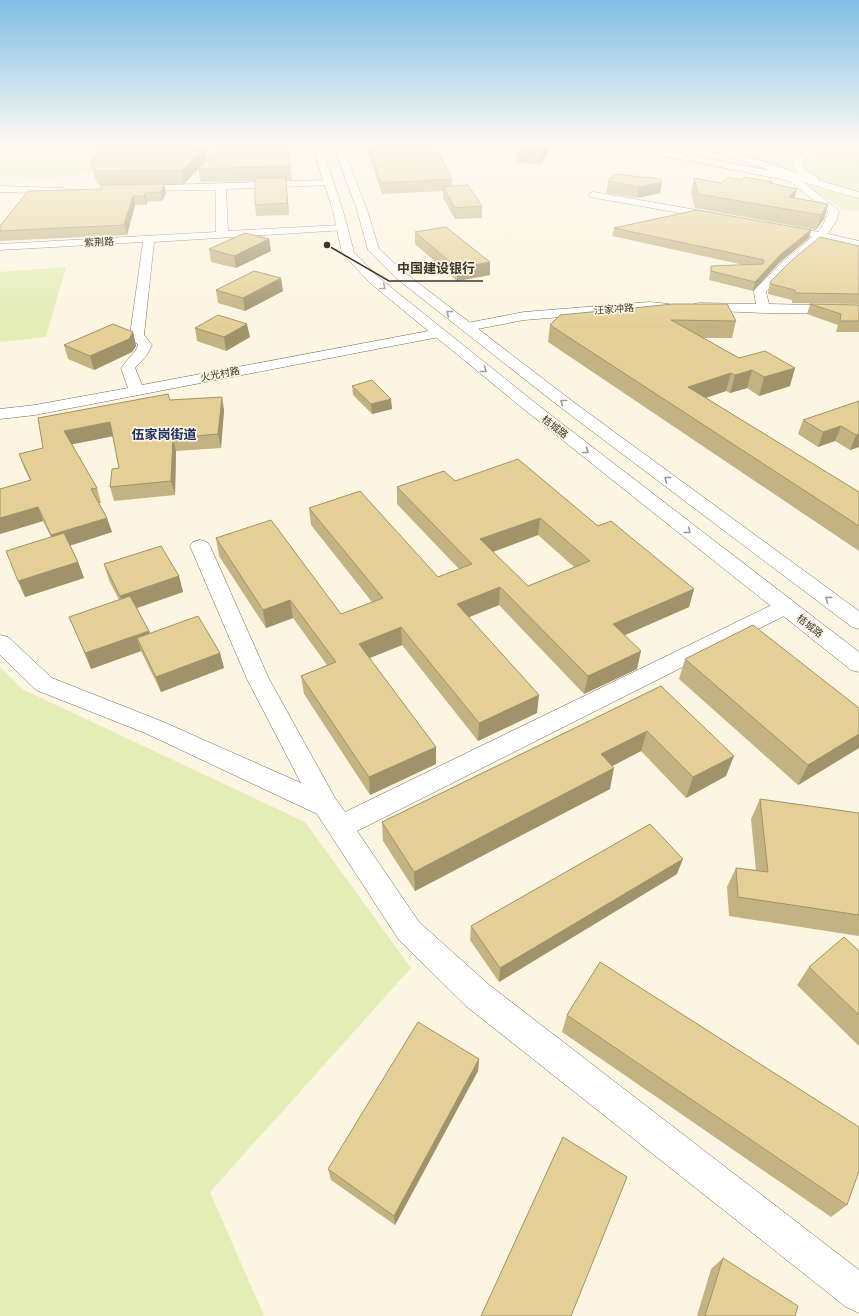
<svg xmlns="http://www.w3.org/2000/svg" width="859" height="1316" font-family="Helvetica,'Noto Sans SC',sans-serif">
	<style>
		.green { fill: #e4edb6 }
		.lines { fill: none; stroke-linecap: round; stroke-linejoin: round }
		.minor-casing { stroke: #726c5a; stroke-width: 1 }
		.major-casing { stroke: #726c5a; stroke-width: 1 }
		.highway-casing { stroke: #726c5a; stroke-width: 1 }
		.minor { fill: #fff; fill-rule: evenodd }
		.major { fill: #fff; fill-rule: evenodd }
		.highway { fill: #fff; fill-rule: evenodd }
		.wall { fill: #c4b382; fill-rule: evenodd }
		.shaded-wall { fill: #a0926a }
		.building { fill: #e4d097; stroke: #a0926a; fill-rule: evenodd }
		.oneway { stroke: #9c9a96 }
		.labels { text-anchor: middle; dominant-baseline: central; stroke-width: 3.5; stroke-linejoin: round; paint-order: stroke }
		.far-street-label { font-size: 10px; fill: #39362e; stroke: #fcf5e1 }
		.far-district-label { font-size: 13px; font-weight: bold; fill: #1d2e66; stroke: #fcf5e1 }
		.leader { fill: none; stroke: #39362e; stroke-width: 1.5 }
		.callout-dot { fill: #39362e; stroke: #fcf5e1; stroke-width: 1.5 }
		.callout-label { font-size: 13px; text-anchor: middle; font-weight: bold; fill: #39362e; stroke: #fcf5e1; stroke-width: 3.5; stroke-linejoin: round; paint-order: stroke }
	</style>
	<rect width="100%" height="100%" fill="#fcf5e1"/>
	<path class="green" d="M0,142H20L35,146L80,145L90,148L97,162L93,171C63,180 31,179 0,175Z
		M693,142H758L832,147C819,150 792,150 790,166L796,173L738,153Z
		M843,152H859V190C839,186 820,182 804,169L803,163L816,156Z
		M810,187L859,198V211L842,209Z
		M66,267L46,337L0,342V272Z
		M0,667L22,689L305,822L411,968L210,1192L264,1316H0Z"/>
	<g class="lines">
		<defs>
			<path id="minor" d="M208,142H217V159L203,177H197L195,175L207,159Z
				M605,142H623L782,173L799,178L839,211L837,219L828,234L859,241V247L823,239L788,269L766,292L769,304L859,306V314L764,313L694,310L692,307L694,304L699,303L756,304L754,292L755,289L780,264L812,237L805,235L803,233L805,231L809,230L818,232C823,226 826,219 828,212L791,182L780,179L609,145Z
				M328,180L333,183L332,185L226,189L228,231L341,225L345,226L347,228L345,230L154,242L144,335L152,345L147,355L135,368L142,385L439,329L444,330L446,333L444,336L35,415L0,419V409L35,405L128,388L121,368L136,350L138,345L130,335L143,242L0,250V244L216,232V190L132,191L131,189L136,186Z
				M0,186L63,188L68,191L63,194L0,192Z
				M594,192L719,214L724,217L719,220L590,197L589,195L590,193Z
				M650,302L669,304L671,307L669,310H650L524,320L467,331L462,330L460,327L462,324L467,323L524,312Z
				M200,540L207,542L210,546L269,679L335,798L345,812L778,602L785,600L792,602L795,607L792,612L357,831L419,922L488,984L859,1270V1313L846,1307L466,1006L399,940L317,814L145,733L36,690L0,655V635L8,637L52,678L161,721L301,783L247,679L190,546L193,542Z"/>
			<path id="major" d="M311,142H320L343,211L354,252L378,277L543,409L859,652V672L851,670L531,415L370,283L342,253L333,211Z
				M332,142H341L367,210L379,249L404,272L572,401L859,611V629L852,627L560,407L396,278L368,250L357,210Z"/>
			<path id="highway" d="M686,142H701L715,145L797,173L791,163C799,152 810,150 823,148L788,145L784,142H825L830,145L828,147L859,146V152C841,152 815,149 801,163L806,171L818,177V180L859,192V198C800,184 745,159 687,144Z"/>
		</defs>
		<use href="#minor" class="minor-casing"/>
		<use href="#major" class="major-casing"/>
		<use href="#highway" class="highway-casing"/>
		<use href="#minor" class="minor"/>
		<use href="#major" class="major"/>
		<use href="#highway" class="highway"/>
	</g>
	<path class="wall" d="M93,142H206V159L201,166L288,142L292,180H286L289,215L256,216L255,205V181L201,182L198,169L184,184H164L166,193L162,201L147,202L146,205H135L127,235L0,241V226L102,189L101,185H99L94,176L91,162L101,150Z
		M365,142H433L452,179V186L482,206V218L455,219L443,198V191L382,194Z
		M524,142H552L551,148L541,164L516,162L517,151Z
		M694,178L721,183L741,180L771,183L794,198L828,204L824,219L816,230L695,208L691,193Z
		M608,181L662,182L660,193L637,198L606,193Z
		M614,228L811,230L809,238L779,263L753,291L709,280L711,266L744,265L612,236Z
		M415,232L490,275L457,281L415,244Z
		M269,239L271,251L236,268L211,262L209,249Z
		M859,246V304L792,303V300L768,294V292L770,282Z
		M216,290L283,291L245,311L218,303Z
		M810,304L859,305V332H836L838,325L807,314Z
		M560,315L736,321L732,338H703L790,386L759,396L747,388L730,393L726,391L706,398L859,492V551L548,342L550,325Z
		M195,328L250,337L226,351L197,341Z
		M133,332L136,346L132,352L94,370L68,359L64,345Z
		M352,386L392,409L372,414L353,395Z
		M170,400L224,410L221,448L176,451L175,495L114,501L110,487L119,468L113,436L72,444L97,488L101,503H99L107,518L112,532L70,545L78,562L84,578L25,597L51,537L43,521L0,534V489L30,480L24,468L19,454L43,448Z
		M859,401V447L850,450L835,441L818,447L798,434L803,420Z
		M455,481L598,526L694,589L689,607L625,635L637,669L584,694L499,605L469,617L537,713L478,741L402,645L369,658L436,764L370,795L304,694L301,676L327,665L293,618L266,628L219,556L216,538L341,614L372,602L311,525L309,508L438,577L459,569L397,504V487ZM538,535L574,567L528,586L493,552Z
		M104,564L179,576L183,592L137,608L149,631L150,634L220,653L224,668L161,692L141,651L91,669L69,617L119,600L109,580Z
		M685,659L859,708V748L798,785L679,679Z
		M661,686L726,776L686,798L641,751L612,766L610,789L415,891L383,841L382,822Z
		M760,799L859,813V936L729,916L727,887L736,868L756,870L751,819Z
		M677,874L499,982L470,940L471,926Z
		M859,951V1046L797,985L809,967Z
		M567,1015L847,1205L831,1217L562,1032Z
		M479,1059L478,1071L395,1225L331,1180L328,1169Z
		M723,1258L795,1316H697L711,1269Z"/>
	<path class="shaded-wall" d="M204,142H206V159L201,166L184,184L182,170Z
		M549,142H552L551,148L541,164L542,153Z
		M286,178L287,189L289,215L287,203Z
		M662,182L660,193L637,198L639,187Z
		M164,184L166,193L162,201L161,192Z
		M797,189L793,204L789,197Z
		M145,193L147,202L146,205L144,196Z
		M133,196L135,205L127,235L124,225Z
		M828,204L824,219L816,230L821,215Z
		M811,230L809,238L779,263L753,291L755,282L781,254Z
		M269,239L271,251L236,268L234,256Z
		M490,262V275L457,281V268Z
		M281,278L283,291L245,311L243,298Z
		M247,324L250,337L226,351L224,337Z
		M133,332L136,346L132,352L94,370L90,356Z
		M795,368L790,386L759,396L764,377Z
		M752,370L747,388L730,393L735,375Z
		M731,373L726,391L684,405L688,387Z
		M222,397L224,410L221,448L218,434Z
		M391,399L392,409L372,414L371,404Z
		M110,422L114,436L69,445L64,431Z
		M841,426L835,441L818,447L823,432Z
		M859,434V447L850,450L856,435Z
		M173,438L176,451L175,495L171,481Z
		M38,507L43,521L0,534V518Z
		M107,518L112,532L57,550L51,535Z
		M540,518L538,535L479,557L480,539Z
		M78,562L84,578L25,597L18,581Z
		M179,576L183,592L125,612L120,596Z
		M500,587L499,605L457,622V604Z
		M694,589L689,607L609,642L613,624Z
		M290,600L293,618L266,628L263,610Z
		M401,627L402,645L360,662L359,644Z
		M149,631L154,646L137,638L141,651L91,669L85,653Z
		M641,651L637,669L584,694L588,676Z
		M220,653L224,668L161,692L156,677Z
		M539,695L537,713L478,741L479,723Z
		M647,731L641,751L597,774L601,754Z
		M859,734V748L798,785L808,765Z
		M436,747V764L370,795L369,777Z
		M734,756L726,776L686,798L693,777Z
		M614,768L610,789L415,891L414,872Z
		M683,859L677,874L499,982L500,968Z
		M479,1059L478,1071L395,1225L394,1216Z"/>
	<path class="building" d="M104,142H204L203,145L199,153L182,170L95,171L91,162L106,144Z
		M215,142H288L290,166L198,169L209,157Z
		M368,142H433L452,179L381,183Z
		M524,142H549L542,153L517,151Z
		M614,174L661,179L662,182L639,187L608,181Z
		M728,177L741,180L744,177L772,182L770,183L797,189L789,197L828,204L821,215L698,194L694,178L721,183Z
		M255,178H286L287,203L255,205Z
		M164,184L161,192L145,193L144,196H133L124,225L0,231V226L28,191L102,189L100,185Z
		M468,185L482,206L455,208L443,187Z
		M697,210L811,230L781,254L755,282L711,271V266L763,264L764,260L614,228Z
		M446,227L490,262L457,268L415,232Z
		M245,233L269,239L234,256L209,249Z
		M820,237L859,246V294L795,293V290L771,284L770,282L792,260Z
		M254,271L281,278L243,298L216,290Z
		M673,304H727L736,321L671,320L739,358L765,351L795,368L764,377L752,370L735,375L731,373L688,387L859,492V526L550,325L560,315Z
		M810,304L859,305V321H840L841,314Z
		M218,315L247,324L224,337L195,328Z
		M113,324L133,332L129,339L90,356L64,345Z
		M372,380L391,399L371,404L352,386Z
		M168,394L170,400L222,397L218,434L173,438L171,481L110,487L112,469L119,468L110,422L64,431L97,488L91,489L107,518L51,535L38,507L0,518V489L31,480L19,454L43,448L38,418Z
		M859,401V434L856,435L841,426L823,432L803,420Z
		M518,459L598,526L611,521L694,589L613,624L641,651L588,676L500,587L457,604L539,695L479,723L401,627L359,644L436,747L369,777L301,676L336,662L290,600L263,610L216,538L271,520L341,614L383,598L309,508L360,491L438,577L472,564L397,487L444,471L455,481ZM540,518L590,561L528,586L480,539Z
		M64,533L78,562L18,581L6,551Z
		M161,546L179,576L120,596L104,564Z
		M130,596L149,631L85,653L69,617Z
		M198,616L220,653L156,677L137,638Z
		M753,625L859,708V734L808,765L685,659Z
		M661,686L734,756L693,777L647,731L601,754L614,768L414,872L382,822Z
		M760,799L859,813V915L738,897L736,868L768,872Z
		M650,824L683,859L500,968L471,926Z
		M844,937L859,951V1015L809,967Z
		M600,962L859,1127V1171L847,1205L567,1015Z
		M418,1022L479,1059L394,1216L328,1169Z
		M563,1137L627,1177L571,1316H481Z
		M723,1258L798,1306L795,1316H705Z"/>
	<defs><path id="oneway-chevron" d="M-2-3.5L2.5 0L-2 3.5" fill="none" stroke-width="1.6" stroke-linecap="round" stroke-linejoin="round"/></defs>
	<g class="oneway">
		<use href="#oneway-chevron" transform="translate(383 287) rotate(39)"/>
		<use href="#oneway-chevron" transform="translate(449 313) rotate(-142)"/>
		<use href="#oneway-chevron" transform="translate(484 370) rotate(39)"/>
		<use href="#oneway-chevron" transform="translate(563 402) rotate(-142)"/>
		<use href="#oneway-chevron" transform="translate(586 451) rotate(38)"/>
		<use href="#oneway-chevron" transform="translate(667 479) rotate(-143)"/>
		<use href="#oneway-chevron" transform="translate(688 531) rotate(38)"/>
		<use href="#oneway-chevron" transform="translate(828 599) rotate(-143)"/>
	</g>
	<linearGradient id="sky" x2="0" y2="1"><stop stop-color="#80bee5"/><stop offset="0.44" stop-color="#fefaf2"/><stop offset="1" stop-color="#fefaf2" stop-opacity="0"/></linearGradient>
	<rect width="859" height="326" fill="url(#sky)"/>
	<g class="labels">
		<g class="far-street-label">
			<text transform="translate(99 242) rotate(-3)">紫荆路</text>
			<text transform="translate(614 309) rotate(-4)">汪家冲路</text>
			<text transform="translate(220 374) rotate(-11)">火光村路</text>
			<text transform="translate(555 427) rotate(38)">桔城路</text>
			<text transform="translate(810 626) rotate(38)">桔城路</text>
		</g>
		<g class="far-district-label">
			<text x="164" y="434">伍家岗街道</text>
		</g>
	</g>
	<path class="leader" d="M327 245L389 281H483"/>
	<circle class="callout-dot" cx="327" cy="245" r="4"/>
	<g class="callout-label">
		<text x="436" y="273">中国建设银行</text>
	</g>
</svg>
